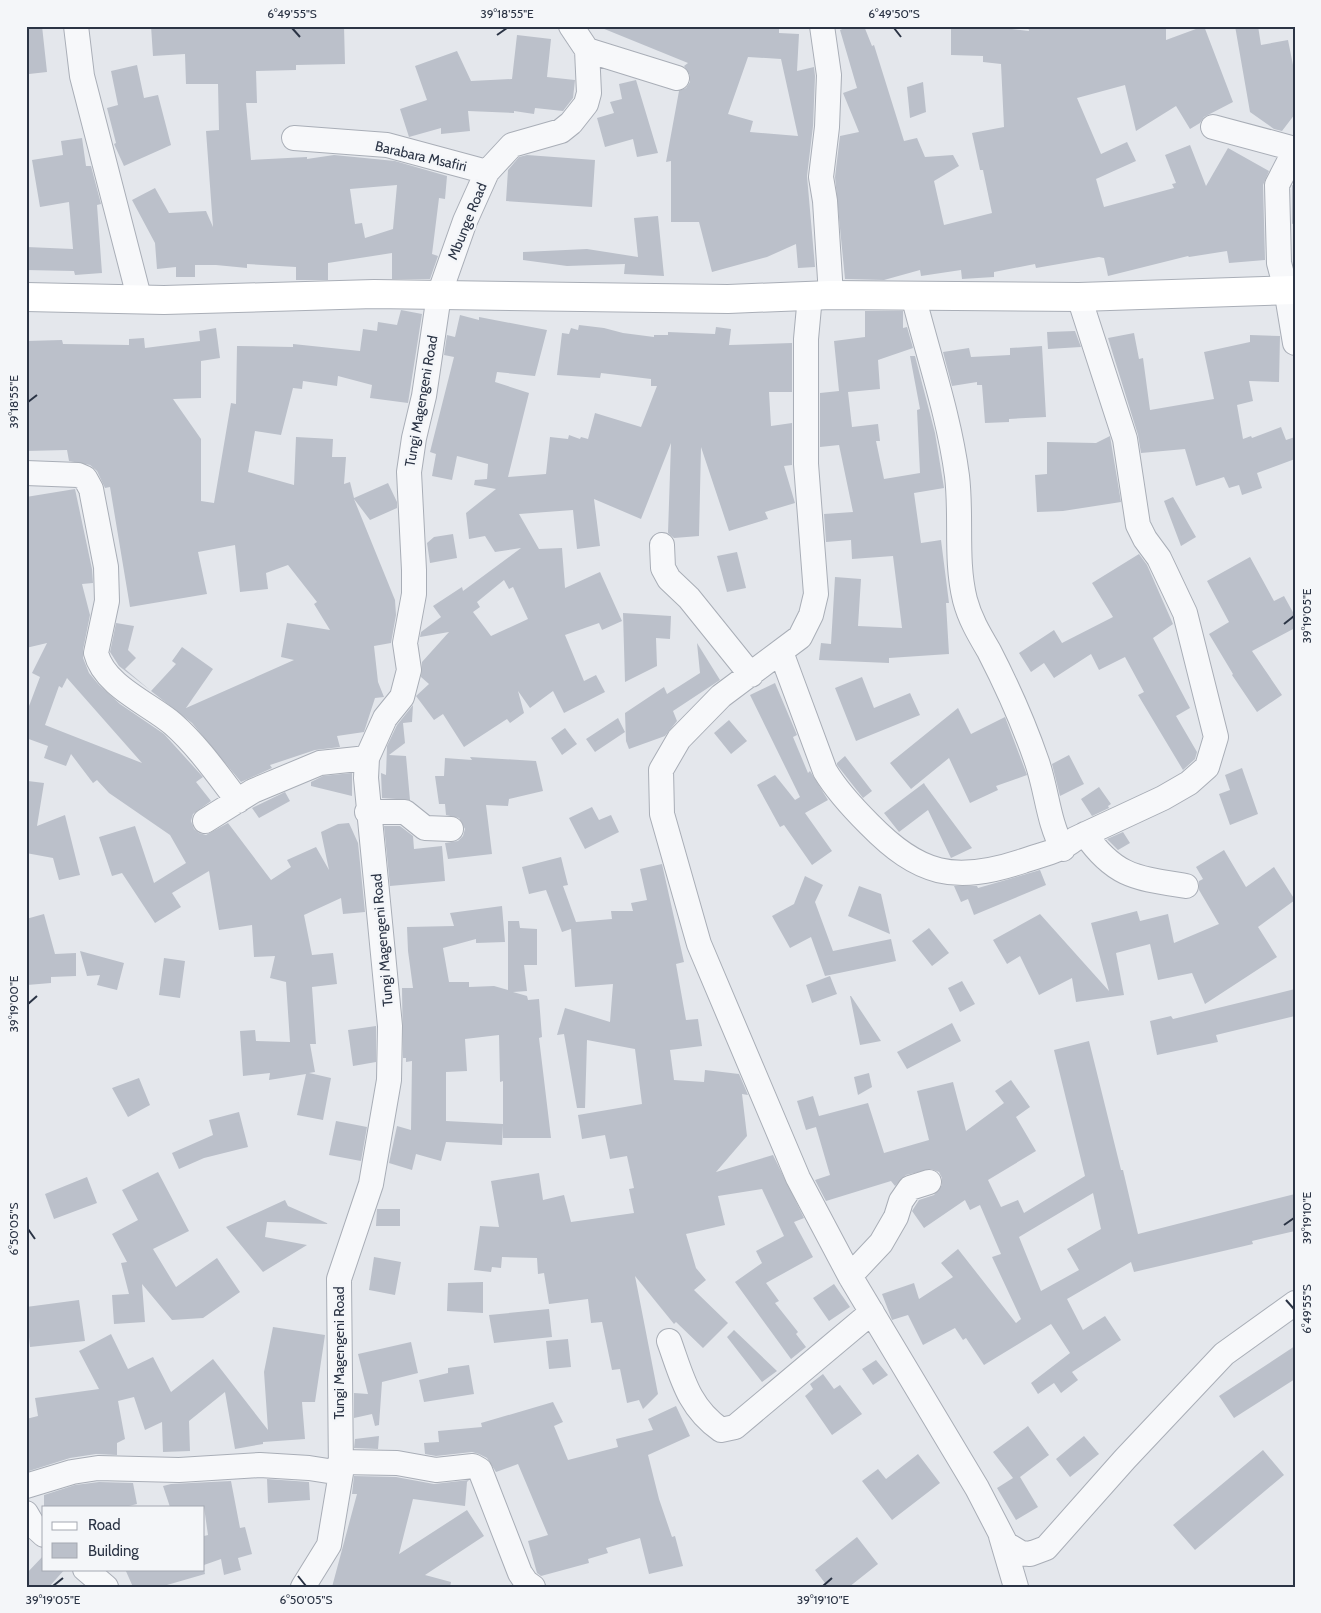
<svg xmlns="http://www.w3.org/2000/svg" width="1321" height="1613" font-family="Cabin,sans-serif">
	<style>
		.building { fill: #bbc0ca; fill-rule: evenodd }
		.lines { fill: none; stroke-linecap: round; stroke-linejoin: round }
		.street-casing { stroke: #a9aeb7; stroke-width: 26 }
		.secondary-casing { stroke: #a9aeb7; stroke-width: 30 }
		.street { stroke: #f7f8fa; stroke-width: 24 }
		.secondary { stroke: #fff; stroke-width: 28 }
		.ticks { fill: none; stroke: #2b3445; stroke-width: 2 }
		.labels { text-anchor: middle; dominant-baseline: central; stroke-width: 5; stroke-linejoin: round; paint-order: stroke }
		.street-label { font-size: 14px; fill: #2b3445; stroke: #f4f6f9 }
		.neatline { fill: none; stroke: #2b3445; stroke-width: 2 }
		.ticks-label { font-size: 12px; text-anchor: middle; fill: #2b3445 }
	</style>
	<rect width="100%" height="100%" fill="#e4e7ec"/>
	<path class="building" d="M26,26H42L47,72L29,74Z
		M151,26H344L345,64L296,65V70L256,71L257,103H246L251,160L307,157V159L334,155L395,161L447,176L445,199L439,198L432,254L438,256L430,279H392V253L328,263V280H296V267L247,264V268L216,265H195V277H176V267L157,269L155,243L132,200L155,188L169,213L206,211L213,227L206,131L219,130L218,84H186L185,54L153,56ZM397,185L393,229L365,238L362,223L355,224L350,189Z
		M597,26H779V33L799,34L797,71L814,67L815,76L813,126L807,176L815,267L798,268L796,244L767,257L712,272L699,222H671V161L666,162L679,91L686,88L690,82V75L684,66L688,63ZM748,57L781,59L798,136L750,132L753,121L728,114Z
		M849,26H864L872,46L874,45L904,141L917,138L925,157L953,155L959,166L934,181L944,225L992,213L983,170H980L972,133L1004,127L1001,64L983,62V56L951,55V26H988L1029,31L1028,26H1166V40L1204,26L1233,102L1204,117L1200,123L1190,129L1176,106L1136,131L1125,85L1077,98L1101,154L1127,142L1136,161L1096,179L1104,207L1174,188L1172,184L1176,183L1165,155L1190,145L1206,186L1228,148L1269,171L1263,185L1265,260L1229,263L1227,251L1189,257L1188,256L1108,276L1104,258L1099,257L1036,268L1035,264L994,272V277L962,279L961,270L921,276L920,270L884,280L845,279L835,177L840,136L859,132L843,93L857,88L840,30Z
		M1235,26H1258L1261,45L1288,40L1295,75V114L1282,131L1274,129L1250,112Z
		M517,35L551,39L547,77L575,80L573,98L563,111L535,108L534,114L514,111V113L468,111L470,131L441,134V128L409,137L400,109L427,100L415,66L457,51L471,81L512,79Z
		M137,65L144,98L158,95L171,145L124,166L114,144L116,143L107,108L118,105L111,71Z
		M636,80L658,153L637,157L633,139L605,147L597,118L614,113L610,102L622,99L619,84Z
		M923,82L926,112L910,118L907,87Z
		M82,138L86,166H91L101,204L97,205L102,273L75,275L74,271L26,270L27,247L73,249L69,202L40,207L32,160L63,155L61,141Z
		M527,155L595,160L592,207L506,201L508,170L519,157Z
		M1292,185L1295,186V223L1292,224Z
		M658,216L664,276L624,274L625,264L567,266L523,260V252L587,249L638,257L634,218Z
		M401,310L422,314L408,403L370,398L372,385L338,376L337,386L303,381L302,389L293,388L281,435L255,431L248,472L294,485L296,437L333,439L332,457H346L344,484L350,482L354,498L388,483L397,502V508L370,520L354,499L395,600L396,615L391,643L374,646L378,682L384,697L375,698L364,732L337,736L340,747L315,750L270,765L272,768L241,782L192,723L119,666L110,652L116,623L134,626L128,650L136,658L125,669L151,691L176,664L172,661L182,647L213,669L186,708L294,660L281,657L287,623L330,630L314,604L317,602L288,565L266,573L268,589L240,592L235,545L198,552L207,594L130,607L110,487L105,488L97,471L90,465L69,461L67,450L26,451V341L62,340L63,344L129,345V339L144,338L145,348L200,341L199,331L216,328L220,358L201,361V398L173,399L201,439V501L214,503L231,403L236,404L237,346L293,347V344L360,351L363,329L377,331L378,322L397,325Z
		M865,311H903V328L907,327L913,348L878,360L880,389L848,392L852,427L878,424L880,441H876L884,479L920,473L917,410L920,409L910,356H915L935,433L944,488L914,493L921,543L941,540L949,603H946L949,654L889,658V663L819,660L821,643L831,644L835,577L861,579L858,626L902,628L893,556L852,559L851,540L826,542L824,514L853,512L839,445L820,447V393L839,391L834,341L865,337Z
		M460,315L479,320V317L547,330L535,376L497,372L495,382L529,393L508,477L546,474L550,437L568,439L569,435L580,439L581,437L588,439L595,413L641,427L657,386H651V379L601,373L600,378L557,375L562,333L569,334L571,328L578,330L579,325L604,328L623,333L654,337V335H668V332L715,334L716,327L731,329L729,345L792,343V392H769L771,426L792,423V465L784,466L795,503L765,512L768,519L729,531L701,447L699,536L674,538L668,533L671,443L641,519L594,499L600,546L577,549L573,510L519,514L539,549L562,548L565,588L600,572L622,621L602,630L599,623L565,635L584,681L596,675L605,692L564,713L553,691L530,708L518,691L524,713L510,723L507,719L464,747L443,714L434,720L416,696L429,684L421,677L422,662L449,632L420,637L421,632L441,617L433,606L462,587L463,591L521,548L495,552L485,536L469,539L466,513L496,489L474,485L475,480L487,479L488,464L457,456L452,480L432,476L436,454L430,452L454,357L444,355L447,335L455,337ZM504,580L509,589L513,587L528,619L491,636L473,612L480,607L477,602Z
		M1075,331L1081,347L1048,349L1047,332Z
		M1134,333L1139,359L1143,358L1150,410L1214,399L1204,352L1250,342V335L1280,336L1279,382L1249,381L1253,401L1237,405L1243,439L1251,436L1252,438L1281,427L1286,440L1295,437V459L1257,473L1262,488L1242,495L1239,485L1229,488L1224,477L1196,486L1185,449L1141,453L1138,435L1108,338Z
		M1042,346L1046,417L1009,419V422L985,423L982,385H977V382L952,386L943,352L969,348L971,357L1010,355V348Z
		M1110,436L1121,502L1063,511L1037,512L1035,475L1047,474V442L1096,443Z
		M75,489L92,569L93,583L82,584L90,615L83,650V658L89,673L99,685L120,704L164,734L203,777L196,782L211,801L193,814L191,821L194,829L199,833L206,835L228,823L271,880L291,867L287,860L316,847L329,870L321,832L338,824L349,823L358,843L365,912L343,914L341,898L304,915L312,955L333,953L337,984L312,987L316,1044H310L315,1072L309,1073L331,1078L323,1120L297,1115L306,1074L269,1080L270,1073L243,1076L240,1031L255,1030L256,1041L290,1042L286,982L270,978L275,956L254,957L252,925L219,930L209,871L172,893L181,907L155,923L122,873L112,876L99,837L135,826L154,883L186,863L170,835L109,793L97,780L93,783L71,754L66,766L44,758L48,746L26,738V714L40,677L32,673L47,643L26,648V497ZM67,678L142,763L45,725L59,686L62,688Z
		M1173,497L1196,537L1181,546L1164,501Z
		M453,534L457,558L430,563L427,543L434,537Z
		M737,552L746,588L727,592L717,556Z
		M1139,554L1147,565L1173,624L1153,638L1190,708L1176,716L1197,752L1195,759L1183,770L1138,695L1144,692L1125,657L1099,670L1091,654L1054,678L1044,663L1031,672L1019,653L1054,630L1062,643L1113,617L1092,583Z
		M1250,557L1274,601L1284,596L1295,616V628L1252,651L1282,695L1257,712L1232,675L1233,674L1209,634L1229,622L1207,581Z
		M623,613L671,616L670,639L656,638L657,666L625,682Z
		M697,643L720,680L673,711L677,721L665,736L629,749L626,741L625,713L664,687L667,694L700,673Z
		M862,677L874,708L910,693L920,715L856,741L835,688Z
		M775,683L797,735L793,737L808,773L810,771L828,800L805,813L832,851L812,865L784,825L780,827L757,785L775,775L795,800L800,797L750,695Z
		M413,705L412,722L403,723L405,743L389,755L406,756L410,800L382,798L381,773L386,775L387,746L397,725Z
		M958,708L971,734L1005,717L1027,775L996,786L998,790L970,803L949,758L911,789L890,763Z
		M618,718L625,732L595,752L586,739Z
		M729,720L747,741L731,754L714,733Z
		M565,728L577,744L562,755L551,738Z
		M1069,755L1084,784L1060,796L1052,764Z
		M845,756L872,791L863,798L837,765V763Z
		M470,757L536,761L543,791L509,799L508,806L486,805L492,854L448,859L445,843L458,841L463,836L465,829L459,818L446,815L445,804H439L435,776H444L445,758L472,760Z
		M1242,768L1258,814L1230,825L1219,794L1230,790L1225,775Z
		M352,773V796L311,786V782L323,776Z
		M28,781L44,783L37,826L65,815L80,875L59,880L53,858L26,853Z
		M924,783L925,785L972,848L951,858L928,810L899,832L884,813Z
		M1099,787L1111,804L1108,806L1109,808L1092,816L1081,799Z
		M285,792L290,801L259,818L252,808Z
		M592,807L599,820L611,815L619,832L585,849L569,818Z
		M384,826H400L413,836L414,849L442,846L445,881L390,886Z
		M1123,832L1130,843L1118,850L1107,839Z
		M1224,850L1246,887L1274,867L1295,900L1258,927L1277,957L1205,1004L1192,973L1158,980L1150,944L1116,953L1124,995L1076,1002L1072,978L1039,995L1020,956L1007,964L993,940L1040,914L1109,991L1091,923L1137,911L1140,921L1168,914L1174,943L1219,924L1199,890V881L1203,879L1196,867Z
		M561,857L568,885L563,886L576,922L612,919L611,911H633L631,903L647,900L640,869L662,864L684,962L676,964L686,1020L698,1019L702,1046L670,1050L674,1080L704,1082L705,1070L739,1074L748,1095L742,1094L747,1136L716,1172L773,1155L804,1218L794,1222L813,1257L766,1283L779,1301L775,1303L798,1332L796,1334L806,1347L791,1359L735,1282L762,1263L756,1251L784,1236L762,1189L718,1196L725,1225L686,1234L696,1268L706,1280L694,1290L728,1323L703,1348L676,1322L674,1324L635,1276L658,1394L643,1409L639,1400L627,1403L620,1369L612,1370L602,1322L591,1323L588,1299L549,1304L544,1273L538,1274L537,1258L502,1257L501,1268L492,1267L491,1272L474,1270L480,1226L499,1227L491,1181L539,1173L543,1200L564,1195L571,1222L634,1213L629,1189L634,1188L627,1156L610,1159L605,1135L582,1139L578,1115L642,1104L635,1049L587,1040L585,1108H577L564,1034L557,1035L565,1008L610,1022L613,984L575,987L571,929L562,932L546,890L529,894L522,867Z
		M1040,870L1046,885L974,915L968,899L961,902L954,886H977L978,888Z
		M805,876L823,885L815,902L833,951L891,939L896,961L825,976L811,937L790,948L772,916L794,904Z
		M859,886L881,894L890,934L848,916Z
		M502,906L505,942L476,943V939L443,948L449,982H469V987L494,986L508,990V921H519L520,928L537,929V965H524L527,991L513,992L527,996L528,1000L539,999L542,1037L539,1038L551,1138H503V1125L502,1145L446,1142L441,1161L416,1154L412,1170L389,1163L397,1126L411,1130L412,1061L406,1062V1058H403L402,988H413L408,951L407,927L454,926L450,913ZM499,1035L500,1082L503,1081V1124L446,1121V1072L467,1071L465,1039Z
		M44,914L55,954L76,953V976L51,977V983L27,985L26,919Z
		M929,928L949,953L932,966L912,941Z
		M80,951L124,963L117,990L97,985L100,975L87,976Z
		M164,958L185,961L180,998L159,995Z
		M830,976L837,994L812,1003L806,985Z
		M962,981L975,1004L960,1012L948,988Z
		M1295,989V1016L1216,1035L1218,1042L1157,1055L1150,1021L1171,1016L1173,1019Z
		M850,996H851L881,1041L860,1045Z
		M952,1023L961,1041L907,1069L897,1052Z
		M376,1026V1062L353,1066L348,1030Z
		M1089,1041L1121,1170H1123L1138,1234L1295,1194V1231L1252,1241L1253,1244L1134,1272L1131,1262L1067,1299L1083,1330L1105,1316L1121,1340L1072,1372L1078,1380L1061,1393L1054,1383L1038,1394L1031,1383L1070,1353L1051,1324L984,1365L966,1338L963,1340L955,1328L923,1345L908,1315L892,1320L882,1294L914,1283L919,1299L953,1277L941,1263L958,1249L1016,1323L1021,1319L992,1257L1001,1254L980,1205L970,1210L965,1200L924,1228L912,1211L919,1200L934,1195L942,1185V1178L939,1172L931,1169L906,1175L895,1186L891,1181L826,1201L815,1180L830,1175L816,1127L806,1130L797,1101L813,1096L819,1116L868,1103L884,1153L929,1140L917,1091L953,1082L966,1131L1004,1103L995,1091L1011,1080L1030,1107L1016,1117L1036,1151L988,1180L1001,1207L1018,1200L1024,1213L1085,1176L1054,1050ZM1093,1193L1101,1229L1067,1249L1079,1270L1041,1291L1019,1237Z
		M869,1073L872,1087L858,1095L854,1077Z
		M139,1078L150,1105L128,1117L112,1088Z
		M239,1112L248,1147L204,1158L179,1169L172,1153L213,1135L209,1120Z
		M336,1121L367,1127L361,1161L329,1155Z
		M158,1172L189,1231L153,1249L176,1287L217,1258L240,1292L203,1318L172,1320L142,1284L145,1322L114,1324L112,1295L129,1294L121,1263L127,1262L112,1234L138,1220L122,1190Z
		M87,1177L97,1203L54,1219L45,1194Z
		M285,1200L288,1206L329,1224L267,1222L265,1237L307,1245L263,1272L226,1227Z
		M377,1209H400V1226H376Z
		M374,1257L401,1262L395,1295L369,1290Z
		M483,1282V1313L447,1311L448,1283Z
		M834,1284L850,1307L829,1321L813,1298Z
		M79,1300L85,1341L30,1347L26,1307Z
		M549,1309L552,1337L494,1343L489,1315Z
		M273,1327L325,1335L315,1402H302L305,1439L263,1442V1444L235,1449L225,1392L189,1421L190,1451L163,1452L162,1422L145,1430L134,1397L118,1401L125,1439L117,1443V1455L96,1454L70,1458L29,1471L26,1461V1419L38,1416L35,1398L99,1389L79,1351L111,1334L128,1369L153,1357L171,1392L213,1359L268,1430L264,1372Z
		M734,1330L777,1371L762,1382L727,1337Z
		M568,1339L571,1367L549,1369L546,1341Z
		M411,1342L418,1373L382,1382L379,1425L375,1426L372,1414L354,1418V1393L368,1394L358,1354Z
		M1295,1346V1379L1234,1418L1219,1396Z
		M876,1360L888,1375L873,1385L862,1369Z
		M469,1365L474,1394L424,1402L419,1380L448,1373V1368Z
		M823,1374L834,1389L840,1385L862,1414L832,1435L805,1396L813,1389L810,1384Z
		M553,1402L563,1422L554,1426L568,1460L618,1447L616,1439L653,1430L648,1419L676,1406L690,1436L648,1455L659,1499L672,1537L675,1536L683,1566L649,1574L640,1538L606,1548L608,1553L588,1559L589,1563L541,1576L537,1573L528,1541L548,1535L518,1464L496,1472L487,1458L479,1454L472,1452L436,1456L425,1454L424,1443L439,1442L438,1431L482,1427L481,1423Z
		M1028,1426L1049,1455L1020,1477L1038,1507L1016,1520L997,1488L1013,1478L993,1452Z
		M379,1436L378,1449L354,1448L355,1439Z
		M1084,1436L1099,1454L1070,1477L1056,1459Z
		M1263,1450L1284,1475L1195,1550L1173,1525Z
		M918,1454L940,1483L892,1520L862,1481L878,1469L886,1479Z
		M354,1476L396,1477L434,1484L469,1480L467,1482L465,1506L413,1499L399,1554L467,1510L484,1536L425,1575L451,1582L450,1587H332L357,1494H352Z
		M267,1479L309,1482L310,1500L268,1503Z
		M231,1481L240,1528L245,1527L252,1554L238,1558L241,1570L224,1575L221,1559L204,1565V1536L208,1535L204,1507H170L163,1486L171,1484Z
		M99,1482L133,1483L137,1504L125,1507H44V1495L75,1485Z
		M857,1537L878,1564L849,1587H828L815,1570Z
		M44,1555V1569H65L49,1587H26V1574Z
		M125,1569H204L205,1574L160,1587H133Z"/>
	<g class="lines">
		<defs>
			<path id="street" d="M76,26L82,76L139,297
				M822,26L829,75L827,127L821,177L825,201L831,295
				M587,50L677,78
				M1213,127L1295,149
				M294,138L387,145L487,172
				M1295,150L1277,185L1279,263L1286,289L1295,343
				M913,295C928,355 949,415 957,476C962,517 955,560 965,600C970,619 979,634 989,651C1007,686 1024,724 1037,762C1047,791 1048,822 1063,849
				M810,296L806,339V464L816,594L811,615L800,637L721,696L679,739L661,770L662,814L699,944L798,1178L850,1276L977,1488L1006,1544L1021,1553L1030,1554L1046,1548L1125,1459L1224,1354L1295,1303
				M26,473L78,475L85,478L91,489L106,567L107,601L96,653C104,686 150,704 173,724C198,746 218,775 238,801
				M662,545L663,568L669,579L689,598L751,675
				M781,652L825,771C837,791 852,807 869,824C919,875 954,884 1023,861C1042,854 1059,852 1075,839L1163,798L1189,783L1207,767L1216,737L1185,613L1159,558L1145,539L1138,525L1125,439L1079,297
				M367,812H405L425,828L451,829
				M205,821L253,791L320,763L367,758
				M1085,834C1115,877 1136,878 1186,886
				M850,1276L881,1243L896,1217L901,1201L910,1188L929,1182
				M669,1341C682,1377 688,1407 721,1430L735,1427L872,1312
				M340,1462L397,1463L436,1470L473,1466L480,1470L520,1573L526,1582L533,1587
				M26,1486L72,1472L98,1468L179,1470L260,1465L309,1468L341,1473
				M26,1513L33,1525L44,1535
				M1001,1536L1016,1587
				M85,1569L106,1587
				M303,1587L329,1545L341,1473L339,1279L371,1184L389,1080L390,1026L366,778L367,758L385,718L402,697L409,670L405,643L414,594V570L409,472L414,438L424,396L439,295L465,221L487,172L512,145L561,131L571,123L586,104L589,93L587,50L571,26"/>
			<path id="secondary" d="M26,297L164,300L374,294L728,299L831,295L1079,297L1295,290"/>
		</defs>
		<use href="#street" class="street-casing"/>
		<use href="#secondary" class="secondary-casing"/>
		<use href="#street" class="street"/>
		<use href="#secondary" class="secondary"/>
	</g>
	<path class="ticks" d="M292,28L300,37M894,28L901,37M497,35L507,28M28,402L37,395M1284,624L1294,616M28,1004L37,996M1284,1225L1294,1218M28,1229L35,1239M1286,1300L1294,1309M298,1576L306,1586M53,1586L63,1578M823,1586L832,1578"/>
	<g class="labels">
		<g class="street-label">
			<text transform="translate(421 156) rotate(13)">Barabara Msafiri</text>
			<text transform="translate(467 221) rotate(-68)">Mbunge Road</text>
			<text transform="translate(421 401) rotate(-80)">Tungi Magengeni Road</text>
			<text transform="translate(382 940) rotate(-95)">Tungi Magengeni Road</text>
			<text transform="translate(339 1353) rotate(-90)">Tungi Magengeni Road</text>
		</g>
	</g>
	<rect width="1321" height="1613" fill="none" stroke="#f4f6f9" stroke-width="55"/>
	<rect x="42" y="1506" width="162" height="65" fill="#f4f6f9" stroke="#a4a8b1"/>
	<rect x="52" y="1522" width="25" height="8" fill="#ffffff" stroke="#a4a8b1"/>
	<text x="88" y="1530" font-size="15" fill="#2b3445">Road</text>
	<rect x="52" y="1543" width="25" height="15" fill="#bbc0ca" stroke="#a4a8b1"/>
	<text x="88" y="1556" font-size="15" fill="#2b3445">Building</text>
	<rect x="28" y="28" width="1266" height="1558" class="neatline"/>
	<g class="ticks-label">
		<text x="292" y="18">6°49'55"S</text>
		<text x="507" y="18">39°18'55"E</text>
		<text x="894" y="18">6°49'50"S</text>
		<text transform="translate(14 402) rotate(-90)" y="4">39°18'55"E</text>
		<text transform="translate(1307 616) rotate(-90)" y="4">39°19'05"E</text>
		<text transform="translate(14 1004) rotate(-90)" y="4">39°19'00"E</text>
		<text transform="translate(1307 1218) rotate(-90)" y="4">39°19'10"E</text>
		<text transform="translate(14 1229) rotate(-90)" y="4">6°50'05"S</text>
		<text transform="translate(1307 1309) rotate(-90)" y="4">6°49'55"S</text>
		<text x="53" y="1604">39°19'05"E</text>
		<text x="306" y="1604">6°50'05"S</text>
		<text x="823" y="1604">39°19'10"E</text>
	</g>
</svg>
